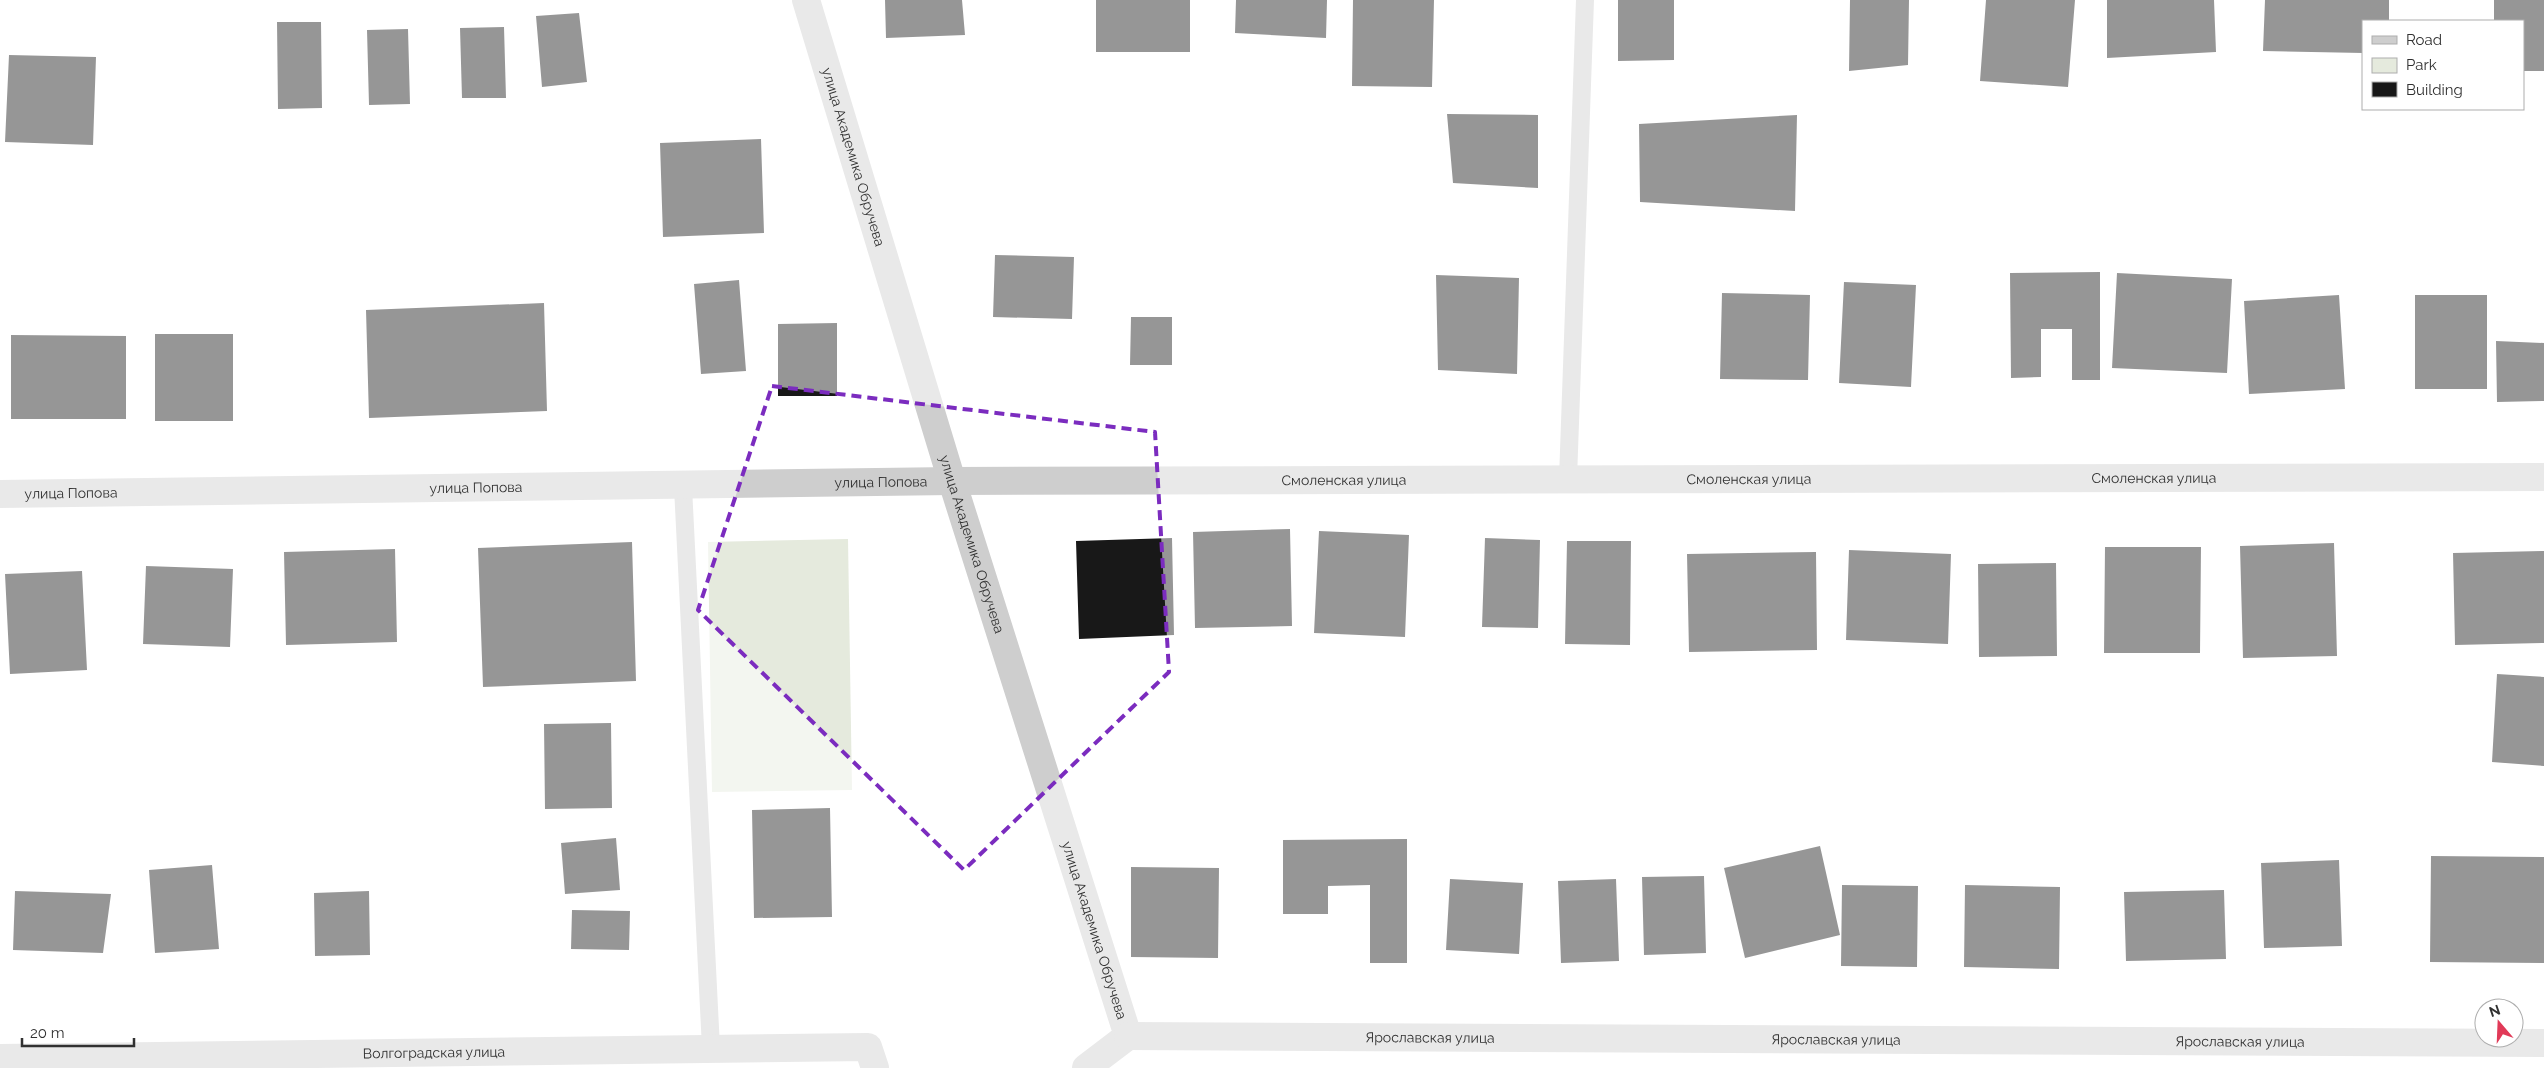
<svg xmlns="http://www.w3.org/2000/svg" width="2544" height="1068" font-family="Raleway,sans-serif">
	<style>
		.green { fill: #e5eadd }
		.building { fill: #181818 }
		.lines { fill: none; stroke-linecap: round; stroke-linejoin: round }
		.service { stroke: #cecece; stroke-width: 18 }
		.minor { stroke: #cecece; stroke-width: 28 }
		.marked { fill: none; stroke: #7b2cbf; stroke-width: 4; stroke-dasharray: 10 6; stroke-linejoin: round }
		.labels { text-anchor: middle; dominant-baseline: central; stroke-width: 5; stroke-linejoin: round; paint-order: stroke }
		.street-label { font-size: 14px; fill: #313131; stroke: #fff }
	</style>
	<rect width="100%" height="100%" fill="#fff"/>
	<path class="green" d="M848,539L852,790L712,792L708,542Z"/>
	<path class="building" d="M885,0H962L965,35L886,38Z
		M1096,0H1190V52H1096Z
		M1236,0H1327L1326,38L1235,33Z
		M1353,0H1434L1432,87L1352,86Z
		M1618,0H1674V60L1618,61Z
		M1850,0H1909L1908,65L1849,71Z
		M1986,0H2075L2068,87L1980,81Z
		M2107,0H2214L2216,52L2107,58Z
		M2265,0H2389V21H2363V53L2263,51Z
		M2494,0H2544V71H2523V21H2494Z
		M579,13L587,82L542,87L536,16Z
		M277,22H321L322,108L278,109Z
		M504,27L506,98H462L460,28Z
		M408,29L410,104L369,105L367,30Z
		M9,55L96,57L93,145L5,142Z
		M1447,114L1538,115V188L1453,183Z
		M1797,115L1795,211L1640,202L1639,124Z
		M761,139L764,233L663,237L660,143Z
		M995,255L1074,257L1072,319L993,317Z
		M2100,272V380H2072V329H2041V377L2011,378L2010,273Z
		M2117,273L2232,279L2227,373L2112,368Z
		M1436,275L1519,278L1517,374L1438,370Z
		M739,280L746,371L701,374L694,284Z
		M1844,282L1916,285L1911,387L1839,383Z
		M1722,293L1810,295L1808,380L1720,379Z
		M2339,295L2345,389L2249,394L2244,301Z
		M2415,295H2487V389H2415Z
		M544,303L547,411L369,418L366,310Z
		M1131,317H1172V365H1130Z
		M837,323V396H778V324Z
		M155,334H233V421H155Z
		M11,335L126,336V419H11Z
		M2496,341L2544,343V401L2497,402Z
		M1290,529L1292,626L1195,628L1193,532Z
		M1319,531L1409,535L1405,637L1314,633Z
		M1172,538L1174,635L1079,639L1076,541Z
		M1485,538L1540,540L1538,628L1482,627Z
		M1567,541H1631L1630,645L1565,644Z
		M632,542L636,681L483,687L478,548Z
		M2334,543L2337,656L2243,658L2240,546Z
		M2105,547H2201L2200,653H2104Z
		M395,549L397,642L286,645L284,552Z
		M1849,550L1951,554L1948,644L1846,640Z
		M2544,551V643L2455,645L2453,553Z
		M1816,552L1817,650L1689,652L1687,554Z
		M2056,563L2057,656L1979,657L1978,564Z
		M146,566L233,569L230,647L143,644Z
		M82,571L87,670L10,674L5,574Z
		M2497,674L2544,677V766L2492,762Z
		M611,723L612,808L545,809L544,724Z
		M830,808L832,917L754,918L752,810Z
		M616,838L620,890L565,894L561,843Z
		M1407,839V963H1370V885L1328,886V914H1283V840Z
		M1820,846L1840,935L1745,958L1724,868Z
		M2431,856L2544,857V963L2430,962Z
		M2339,860L2342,946L2264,948L2261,863Z
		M212,865L219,949L155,953L149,870Z
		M1131,867L1219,868L1218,958L1131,957Z
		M1704,876L1706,953L1644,955L1642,877Z
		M1450,879L1523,883L1519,954L1446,950Z
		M1616,879L1619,961L1561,963L1558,881Z
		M1842,885L1918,886L1917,967L1841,966Z
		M1965,885L2060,887L2059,969L1964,967Z
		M2224,890L2226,959L2126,961L2124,892Z
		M15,891L111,894L103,953L13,950Z
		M369,891L370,955L315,956L314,893Z
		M572,910L630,911L629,950L571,949Z"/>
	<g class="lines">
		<path class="service" d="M1568,479L1585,0
			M683,487L711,1048"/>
		<g class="minor">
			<path id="s1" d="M806,0L952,481L1128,1036L1086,1068"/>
			<path id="s2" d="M0,494L952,481L2544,477"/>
			<path id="s3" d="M1128,1036L2544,1043"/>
			<path id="s4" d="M0,1058L868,1047L875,1068"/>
		</g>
	</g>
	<path d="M0 0H2544V1068H0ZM772,386L1155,432L1169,672L964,870L698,610Z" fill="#fff" fill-opacity=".55" fill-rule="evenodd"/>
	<path class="marked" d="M772,386L1155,432L1169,672L964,870L698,610Z"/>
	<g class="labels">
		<g class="street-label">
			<text stroke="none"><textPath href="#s1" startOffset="164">улица Академика Обручева</textPath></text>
			<text stroke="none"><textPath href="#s2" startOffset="2154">Смоленская улица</textPath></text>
			<text stroke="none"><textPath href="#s2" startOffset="1749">Смоленская улица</textPath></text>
			<text stroke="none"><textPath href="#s2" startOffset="1344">Смоленская улица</textPath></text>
			<text stroke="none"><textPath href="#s2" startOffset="881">улица Попова</textPath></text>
			<text stroke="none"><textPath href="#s2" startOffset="476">улица Попова</textPath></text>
			<text stroke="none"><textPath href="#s2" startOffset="71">улица Попова</textPath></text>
			<text stroke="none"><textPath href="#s1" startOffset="569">улица Академика Обручева</textPath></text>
			<text stroke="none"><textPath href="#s1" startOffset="974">улица Академика Обручева</textPath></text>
			<text stroke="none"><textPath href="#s3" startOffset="302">Ярославская улица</textPath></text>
			<text stroke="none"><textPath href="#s3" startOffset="708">Ярославская улица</textPath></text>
			<text stroke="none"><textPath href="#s3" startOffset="1112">Ярославская улица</textPath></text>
			<text stroke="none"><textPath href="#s4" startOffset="434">Волгоградская улица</textPath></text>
		</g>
	</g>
	<rect x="2362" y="20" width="162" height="90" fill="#ffffff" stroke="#adadad"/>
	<rect x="2372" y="36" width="25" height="8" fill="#cecece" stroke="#adadad"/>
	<text x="2406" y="45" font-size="15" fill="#313131">Road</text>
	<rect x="2372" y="58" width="25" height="15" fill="#e5eadd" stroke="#adadad"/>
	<text x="2406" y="70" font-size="15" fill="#313131">Park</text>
	<rect x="2372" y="82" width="25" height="15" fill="#181818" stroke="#adadad"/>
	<text x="2406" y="95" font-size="15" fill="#313131">Building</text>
	<g transform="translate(2499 1023) rotate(341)"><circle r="24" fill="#ffffff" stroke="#adadad"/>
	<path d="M0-4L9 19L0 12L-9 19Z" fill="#e13a58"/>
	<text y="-8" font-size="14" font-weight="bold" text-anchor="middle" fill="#313131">N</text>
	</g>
	<path d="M22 1038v8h112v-8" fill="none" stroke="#313131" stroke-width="2.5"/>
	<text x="30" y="1038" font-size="15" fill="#313131" stroke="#ffffff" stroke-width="4" paint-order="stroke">20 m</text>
</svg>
